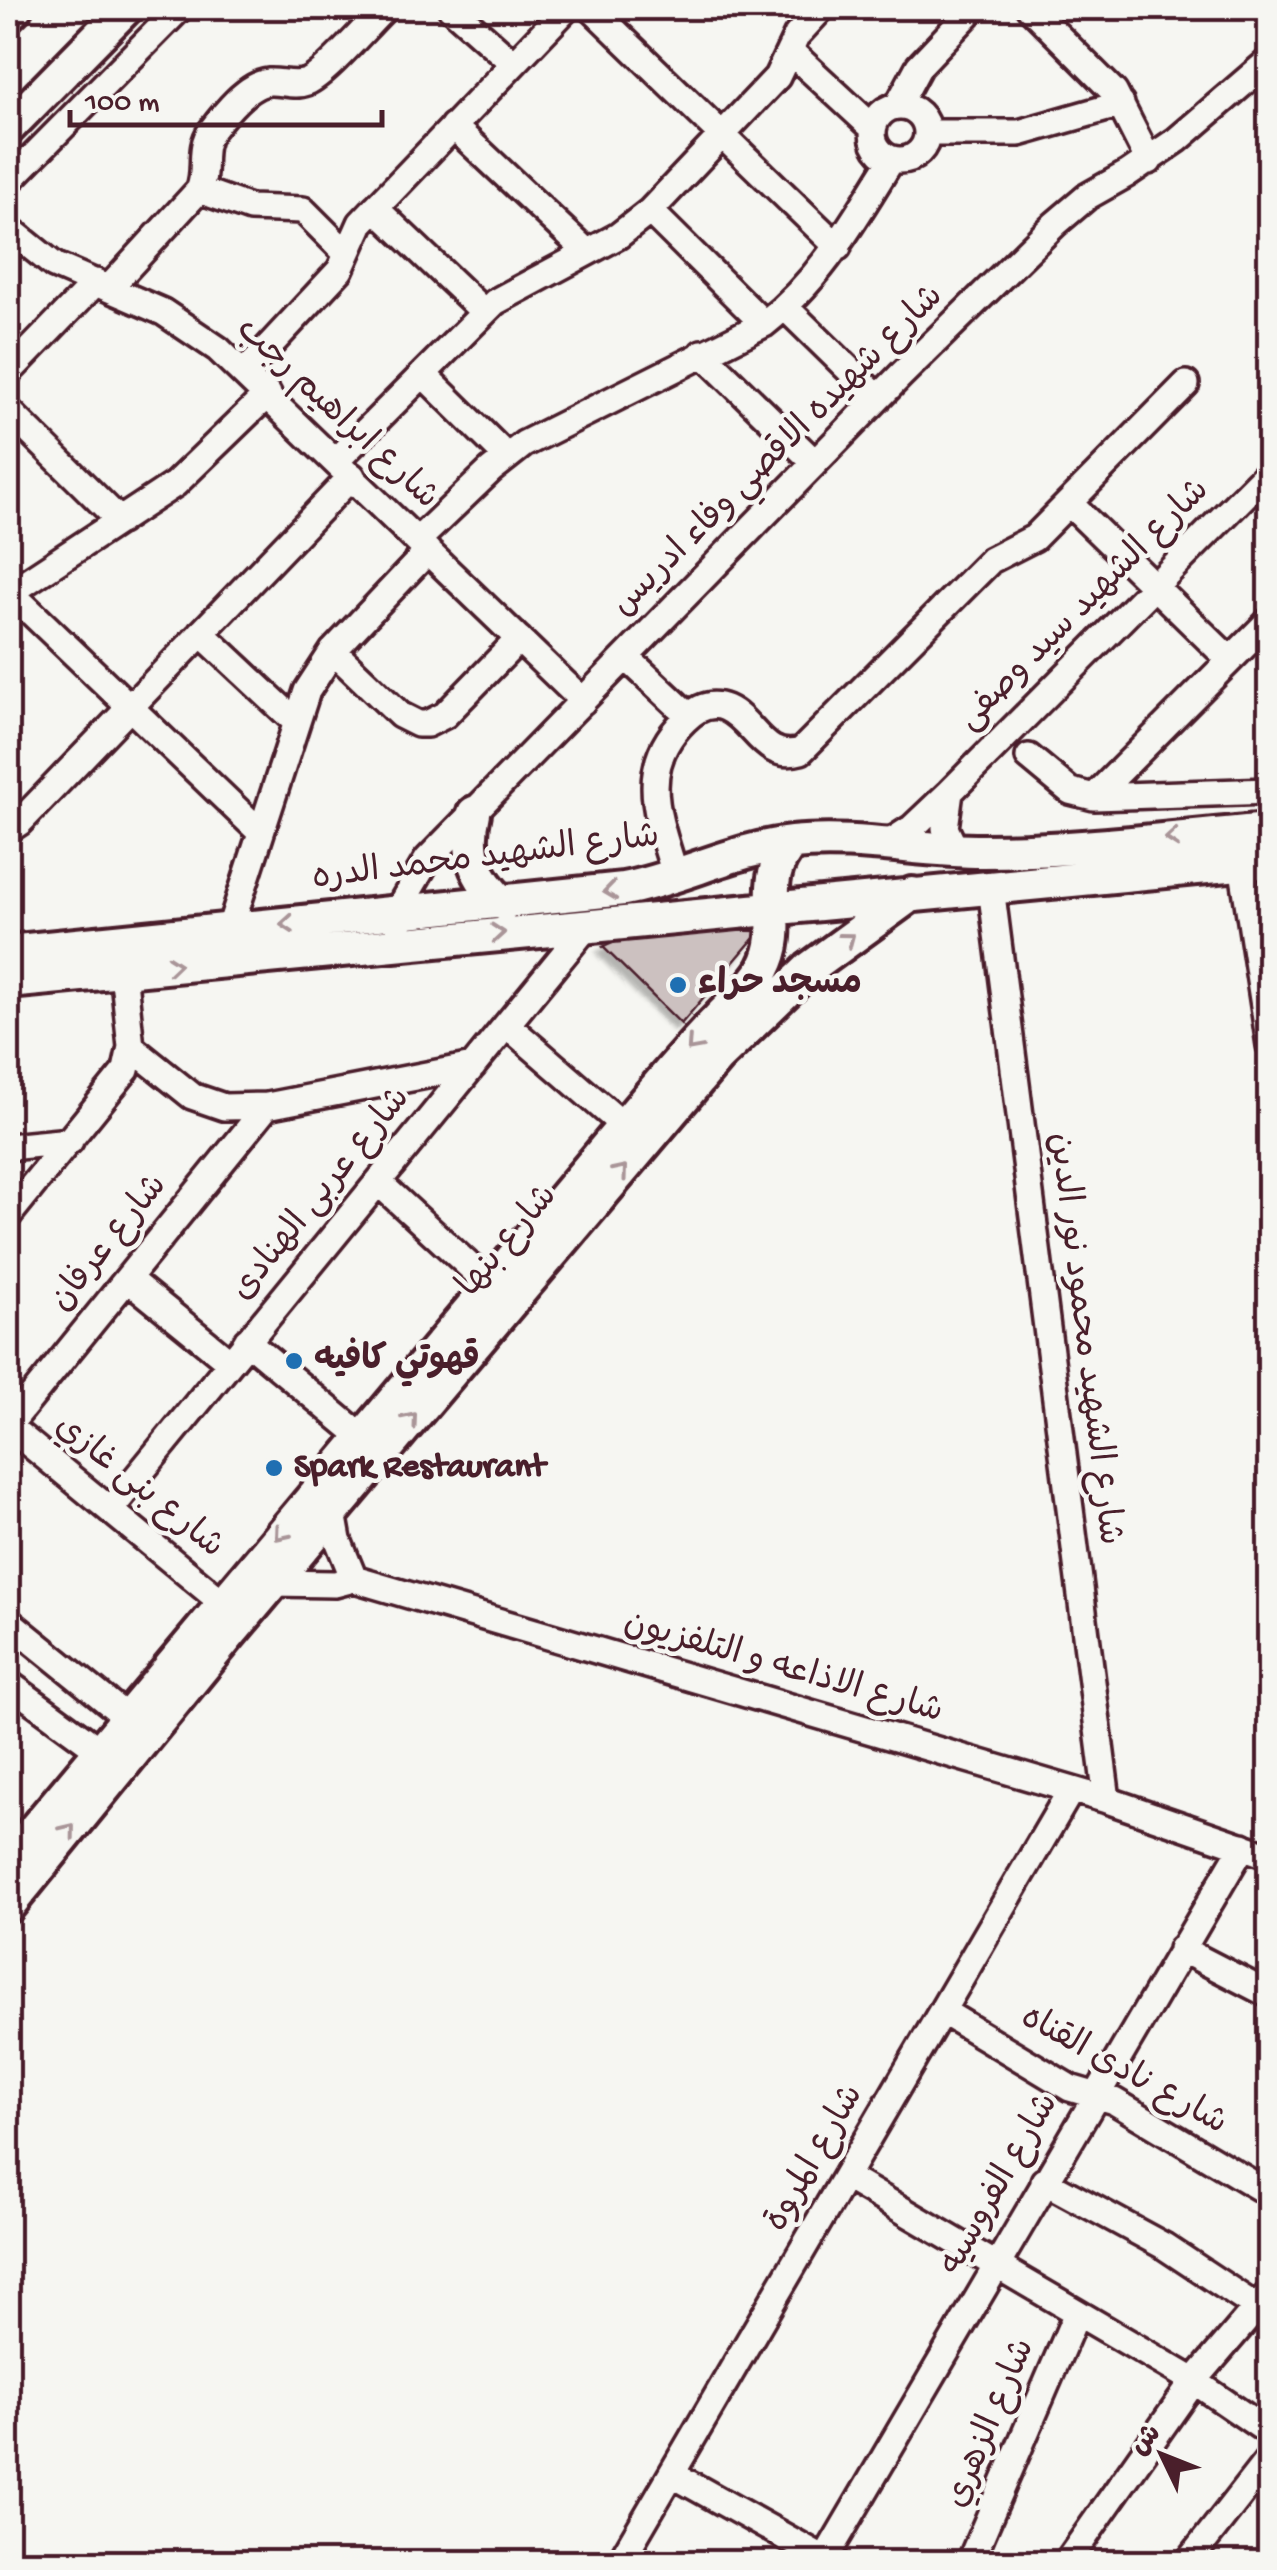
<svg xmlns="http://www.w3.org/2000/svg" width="1277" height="2570" font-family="'Gochi Hand','Playpen Sans Arabic',sans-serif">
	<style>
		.building { fill: #ccc1c0; stroke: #4a1f2b; stroke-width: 2.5; filter: url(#shadow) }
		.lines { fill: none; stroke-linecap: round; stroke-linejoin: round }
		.minor-casing { stroke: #4a1f2b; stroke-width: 32 }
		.major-casing { stroke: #4a1f2b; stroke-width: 40 }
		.minor { stroke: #f6f6f2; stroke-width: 25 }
		.major { stroke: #f6f6f2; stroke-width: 32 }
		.oneway { stroke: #a99598 }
		.poi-dot { fill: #1f6fb2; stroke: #f6f6f2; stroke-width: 4 }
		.labels { text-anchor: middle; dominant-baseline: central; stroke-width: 9; stroke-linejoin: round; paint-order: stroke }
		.street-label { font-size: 35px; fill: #4a1f2b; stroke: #f6f6f2 }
		.poi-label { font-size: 35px; font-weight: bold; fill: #4a1f2b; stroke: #f6f6f2; text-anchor: start }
	</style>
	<defs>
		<filter id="shadow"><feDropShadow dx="-6" dy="6" stdDeviation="2.5" flood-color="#0004"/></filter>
	</defs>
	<rect width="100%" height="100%" fill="#f6f6f2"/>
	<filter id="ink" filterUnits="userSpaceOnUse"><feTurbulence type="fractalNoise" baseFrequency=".01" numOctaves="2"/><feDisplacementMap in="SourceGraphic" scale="20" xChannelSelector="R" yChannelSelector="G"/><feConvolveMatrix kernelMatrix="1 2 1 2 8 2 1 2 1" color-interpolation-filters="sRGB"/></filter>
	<g filter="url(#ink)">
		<path class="building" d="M645,929L760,931L681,1024L603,947Z"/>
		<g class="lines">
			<defs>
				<path id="minor" d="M451,8L513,63
					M591,8L838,247
					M1030,8L1114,92L1149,161
					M790,51L873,128
					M898,105L919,66L974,8
					M873 133a27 27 0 1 1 54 0a27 27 0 1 1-54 0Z
					M453,126L587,252
					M928,133H1019L1121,104
					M8,182L180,8
					M199,190L250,208L303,210L347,254
					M375,208L484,312
					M650,211L764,324
					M8,228L54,265L163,312L218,349L583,701
					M110,287L199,190C208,171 198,149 211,131C223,115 247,84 269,82C281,81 294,87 307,82C326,74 368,24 385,8
					M785,307L878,398
					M702,353L815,463
					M245,372L340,270L361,223L567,8
					M8,373L96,282
					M423,374L507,457
					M8,410L120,521
					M336,461L495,302L618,236L650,211L777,77L797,35L822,8
					M1069,503L1230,660
					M418,540L491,470L524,444L764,324C822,279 854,220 892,159
					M10,592L259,831
					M8,594L175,484L268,394
					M201,633L295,721
					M333,651L400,715L418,724H427L445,715L519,639
					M626,657L689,716
					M1029,757L1070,791L1094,797L1270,791
					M950,792L945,828L956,851
					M1094,797L1270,620
					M8,830L20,822L352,476
					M884,846L912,828L950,792L1270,470
					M1242,863L1270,1045
					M676,877C659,820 635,768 685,720C696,709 710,701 726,708C755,721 763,762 801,751L991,560L1034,538L1186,384
					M991,887L1107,1800
					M399,927L404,899L427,860L901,375L1055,224L1088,196L1127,174L1177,140L1270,60
					M230,928L307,691L333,651L428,551
					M507,1025L624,1126
					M131,1047L192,1096L224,1107L267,1106L473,1066
					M8,1147L70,1141
					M378,1182L490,1285
					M8,1216L126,1070L131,1047L123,970
					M128,1279L230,1362
					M247,1341L362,1437
					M8,1426L267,1106
					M8,1426L223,1603
					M110,1510L588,925
					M333,1512L338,1540L354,1579
					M273,1583L335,1584L354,1579L1107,1800L1270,1856
					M8,1621L140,1728
					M8,1683L113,1760
					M1181,1949L1270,1995
					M942,2011L1070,2088L1114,2101L1270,2194
					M846,2177L1194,2381L1270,2433
					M1044,2181L1164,2246L1256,2307
					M672,2474L830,2562
					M620,2562L1071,1790
					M823,2562L1243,1846
					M970,2562L1077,2313
					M1067,2562L1194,2381L1270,2292
					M1188,2562L1270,2457"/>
				<path id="major" d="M8,15L15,8
					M8,128L126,8
					M474,813C465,851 475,879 504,904
					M8,952L624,889C682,878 734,849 792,843C855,836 919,851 982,851C1078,851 1174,838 1270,830
					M8,982L1270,861
					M8,1861L649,1096C671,1070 693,1044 717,1020C732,1003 753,988 764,968C788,923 754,884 792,843
					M8,1906L229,1635L717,1058L809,969L912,894"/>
			</defs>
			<use href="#minor" class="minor-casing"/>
			<use href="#major" class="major-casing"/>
			<use href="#minor" class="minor"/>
			<use href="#major" class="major"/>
		</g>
		<defs><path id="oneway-chevron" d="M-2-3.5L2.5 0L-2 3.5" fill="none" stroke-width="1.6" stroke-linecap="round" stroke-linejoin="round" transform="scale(2.5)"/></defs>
		<g class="oneway">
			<use href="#oneway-chevron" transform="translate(1172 838) rotate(175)"/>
			<use href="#oneway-chevron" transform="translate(610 891) rotate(172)"/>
			<use href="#oneway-chevron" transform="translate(287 924) rotate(175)"/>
			<use href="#oneway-chevron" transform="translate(498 933) rotate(-5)"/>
			<use href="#oneway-chevron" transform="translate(848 939) rotate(-37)"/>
			<use href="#oneway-chevron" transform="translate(174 965) rotate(-6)"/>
			<use href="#oneway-chevron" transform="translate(693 1045) rotate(132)"/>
			<use href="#oneway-chevron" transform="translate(621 1171) rotate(-50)"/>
			<use href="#oneway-chevron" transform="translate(411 1419) rotate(-50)"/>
			<use href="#oneway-chevron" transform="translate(281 1534) rotate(130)"/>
			<use href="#oneway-chevron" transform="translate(69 1830) rotate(-51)"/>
		</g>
	</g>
	<g class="poi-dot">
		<circle cx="678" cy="985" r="10"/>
		<circle cx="294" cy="1361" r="10"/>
		<circle cx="274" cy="1468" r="10"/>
	</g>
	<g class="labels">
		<g class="street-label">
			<text transform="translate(336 415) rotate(43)">شارع ابراهيم رجب</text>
			<text transform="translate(779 452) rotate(-45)">شارع شهيده الاقصي وفاء ادريس</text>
			<text transform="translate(1085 606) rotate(-45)">شارع الشهيد سيد وصفى</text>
			<text transform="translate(486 859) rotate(-7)">شارع الشهيد محمد الدره</text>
			<text transform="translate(322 1195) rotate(-51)">شارع عربى الهنادى</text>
			<text transform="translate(509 1242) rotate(-50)">شارع بنها</text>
			<text transform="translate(110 1244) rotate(-51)">شارع عرفان</text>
			<text transform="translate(1083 1339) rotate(83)">شارع الشهيد محمود نور الدين</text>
			<text transform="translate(138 1488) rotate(39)">شارع بنى غازي</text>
			<text transform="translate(783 1669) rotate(16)">شارع الاذاعه و التلفزيون</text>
			<text transform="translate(1123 2072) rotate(29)">شارع نادى القناه</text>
			<text transform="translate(816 2159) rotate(-60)">شارع المروة</text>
			<text transform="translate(1001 2185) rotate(-60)">شارع الفروسيه</text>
			<text transform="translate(992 2424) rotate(-67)">شارع الزهري</text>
		</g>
		<g class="poi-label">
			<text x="698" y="985">مسجد حراء</text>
			<text x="314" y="1361">قهوتي كافيه</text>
			<text x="294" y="1468">Spark Restaurant</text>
		</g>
	</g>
	<rect width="1277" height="2570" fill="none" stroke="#f6f6f2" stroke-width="40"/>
	<rect x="20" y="20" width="1237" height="2530" fill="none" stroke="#4a1f2b" stroke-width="4" filter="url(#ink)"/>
	<g transform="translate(1162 2455) rotate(313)" stroke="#f6f6f2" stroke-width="8" paint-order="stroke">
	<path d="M0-8L18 38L0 25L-18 38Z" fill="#4a1f2b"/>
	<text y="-15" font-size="28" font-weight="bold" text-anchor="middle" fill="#4a1f2b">ش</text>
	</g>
	<path d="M70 110v15h312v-15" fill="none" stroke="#4a1f2b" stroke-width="5"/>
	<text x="85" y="110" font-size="30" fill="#4a1f2b" stroke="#f6f6f2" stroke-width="8" paint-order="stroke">100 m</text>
</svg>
